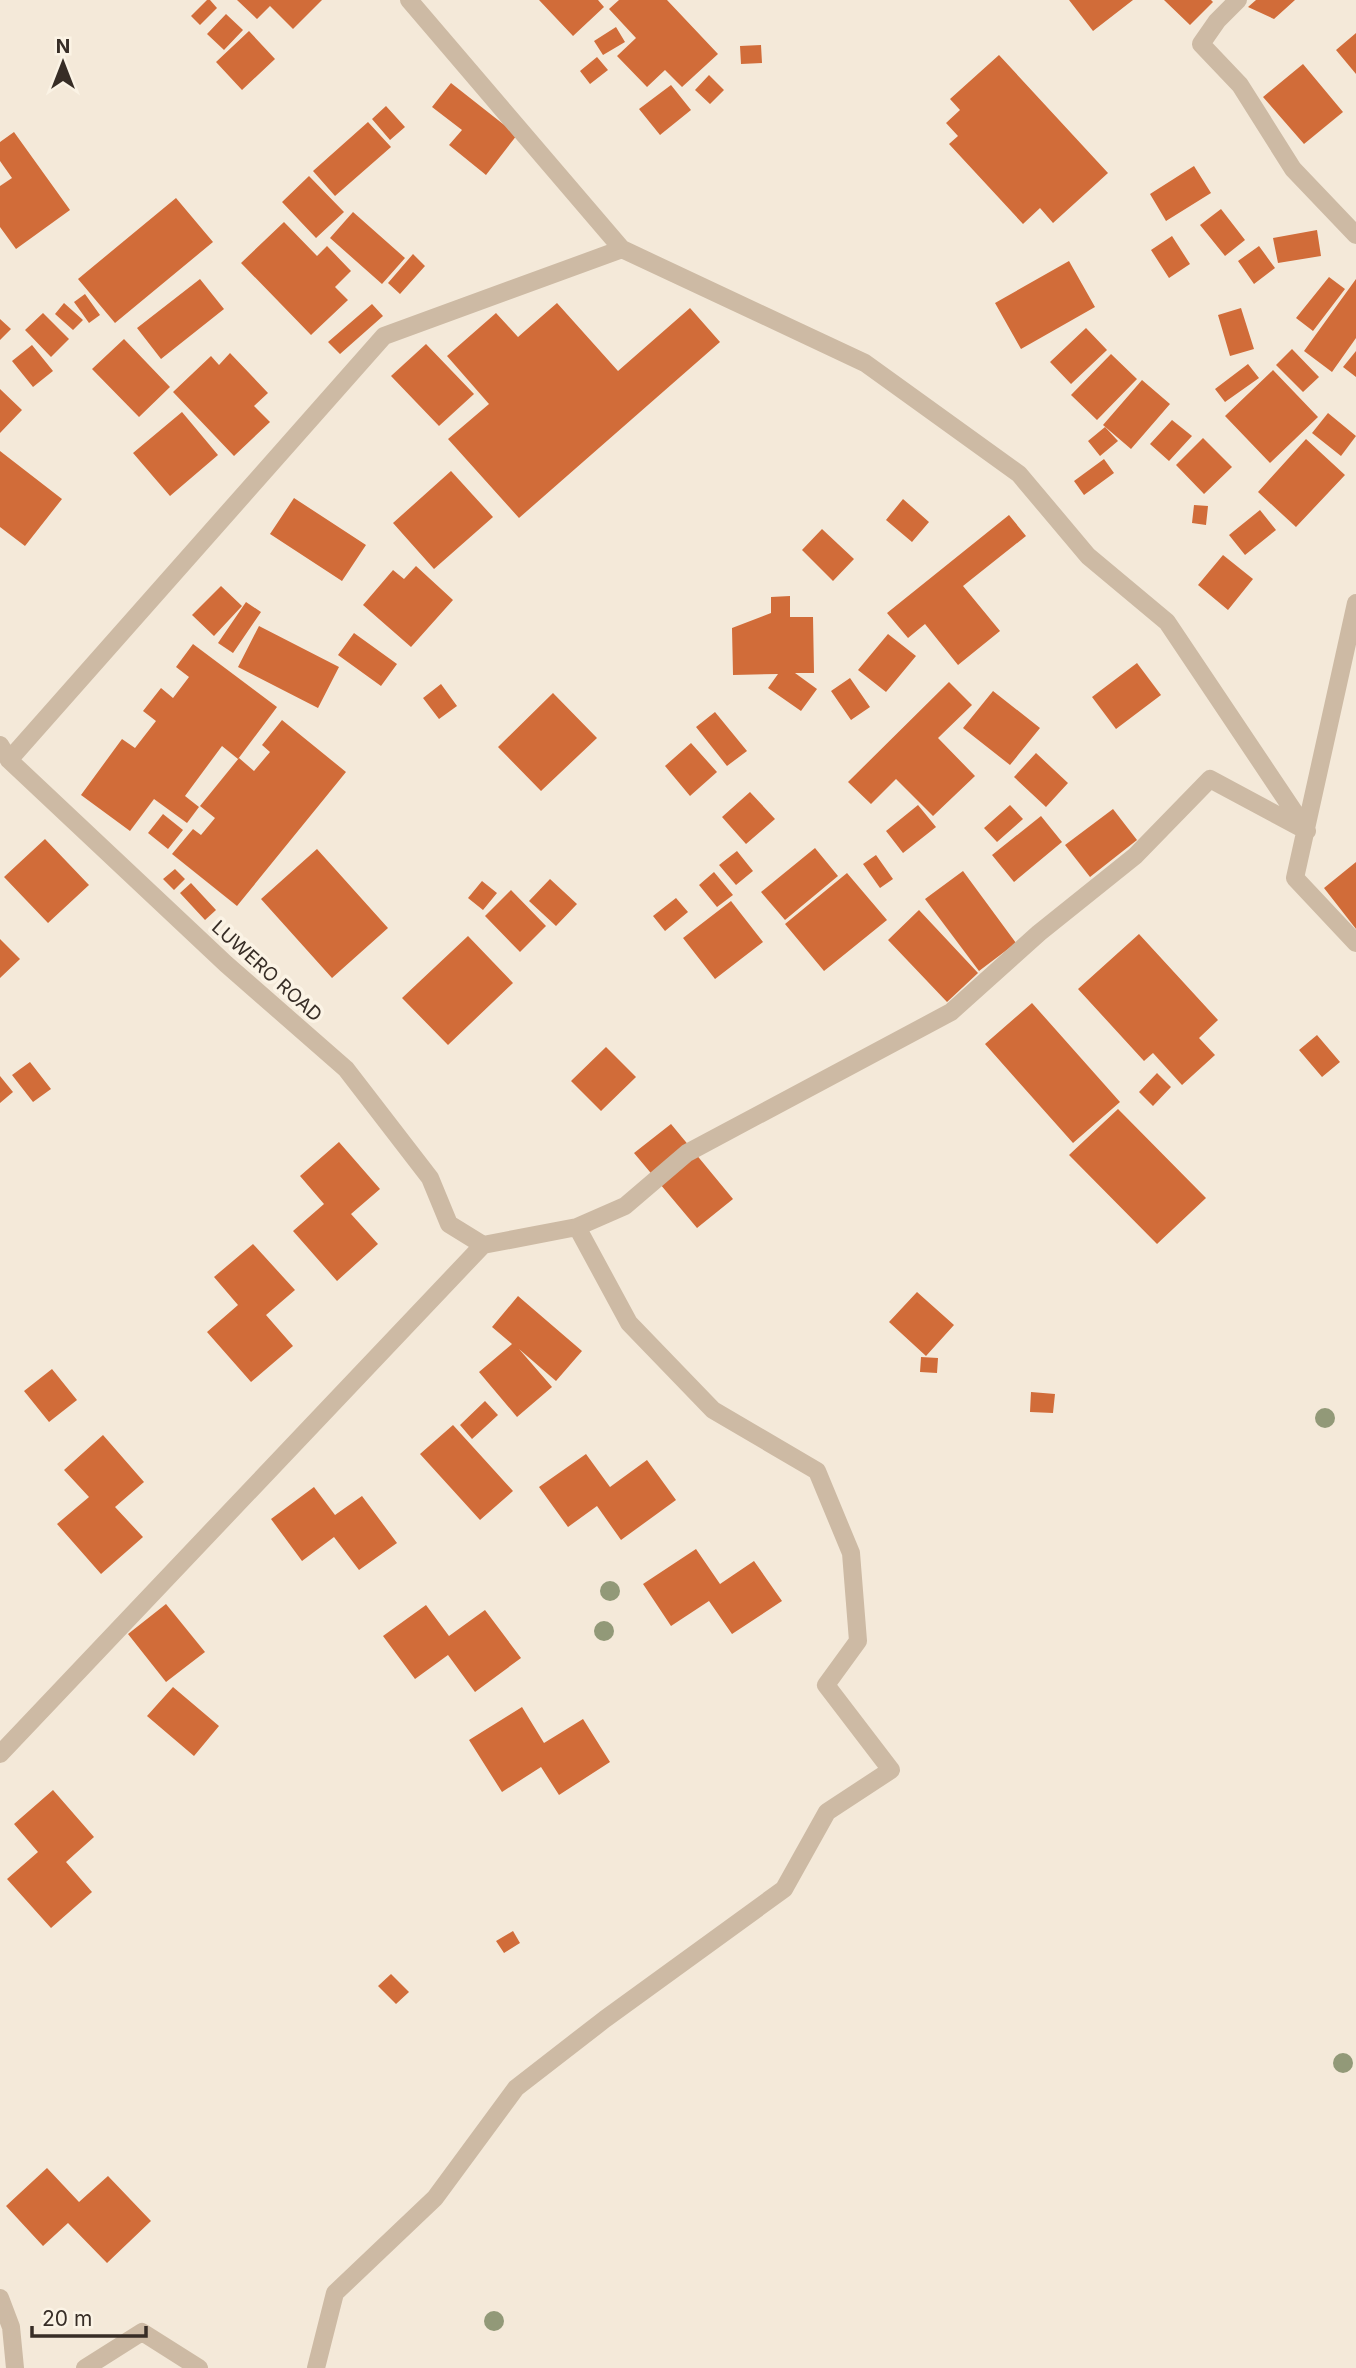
<svg xmlns="http://www.w3.org/2000/svg" width="1356" height="2368" font-family="Inter,sans-serif">
	<style>
		.building { fill: #d16c39 }
		.lines { fill: none; stroke-linecap: round; stroke-linejoin: round }
		.minor { stroke: #cdbaa4; stroke-width: 18 }
		.tree { fill: #929978 }
		.labels { text-anchor: middle; dominant-baseline: central; stroke-width: 7; stroke-linejoin: round; paint-order: stroke }
		.street-label { font-size: 19px; fill: #372d26; stroke: #fbf3e5 }
	</style>
	<rect width="100%" height="100%" fill="#f4e9d9"/>
	<path class="building" d="M207,0H210L217,8L200,25L191,16Z
		M237,0H322L293,29L270,6L257,19Z
		M539,0H598L604,7L573,36Z
		M619,0H667L718,54L682,87L665,70L647,87L617,56L636,38L609,9Z
		M1069,0H1133L1093,31Z
		M1164,0H1211L1213,2L1190,25Z
		M1256,0H1295L1274,19L1248,7Z
		M226,14L243,30L224,50L207,34Z
		M616,27L625,42L603,55L594,41Z
		M249,31L275,59L242,90L216,62Z
		M1356,33V74L1336,50Z
		M761,45L762,63L741,64L740,46Z
		M999,55L1108,173L1053,223L1040,208L1023,224L949,144L958,136L946,123L960,110L950,99Z
		M597,57L608,70L590,84L580,71Z
		M1303,64L1343,112L1304,144L1263,97Z
		M709,75L724,90L710,104L695,90Z
		M451,83L517,135L486,175L449,145L462,130L432,107Z
		M671,85L691,110L660,135L639,109Z
		M386,106L405,127L390,140L372,119Z
		M368,122L391,147L335,196L313,171Z
		M14,132L70,210L16,249L0,227V186L12,178L0,161V142Z
		M1194,166L1211,193L1166,221L1150,194Z
		M309,176L344,212L316,238L282,202Z
		M176,198L213,242L115,323L78,279Z
		M1221,209L1245,240L1225,256L1200,225Z
		M353,212L405,258L382,284L330,238Z
		M284,222L317,256L327,246L351,271L335,287L348,300L311,335L241,263Z
		M1317,230L1321,256L1278,263L1273,238Z
		M1172,236L1190,264L1169,278L1151,250Z
		M1259,246L1275,268L1254,284L1238,261Z
		M413,254L425,266L400,294L388,283Z
		M1069,261L1095,307L1021,349L995,303Z
		M1329,277L1345,289L1313,331L1296,318Z
		M200,279L224,309L161,359L137,328Z
		M1356,279V338L1332,372L1304,351Z
		M85,294L100,315L89,323L74,302Z
		M64,303L83,320L73,330L55,314Z
		M557,303L618,371L690,308L720,342L519,518L448,439L489,404L447,356L496,313L518,337Z
		M372,304L383,316L340,354L328,342Z
		M1241,308L1254,349L1230,356L1218,315Z
		M43,313L69,339L51,357L25,330Z
		M0,319L11,329L0,340Z
		M1086,328L1107,350L1071,384L1050,362Z
		M124,339L170,387L139,417L92,369Z
		M426,344L474,394L439,426L391,376Z
		M32,345L53,371L33,387L12,361Z
		M1292,349L1319,377L1303,392L1276,365Z
		M1356,351V377L1343,367Z
		M230,353L268,393L254,406L270,422L234,456L173,392L211,356L219,365Z
		M1111,354L1137,379L1097,420L1071,395Z
		M1248,364L1259,378L1225,402L1215,389Z
		M1273,370L1318,417L1270,463L1225,416Z
		M1142,380L1170,404L1131,449L1103,425Z
		M0,389L22,410L0,433Z
		M182,412L218,455L170,496L133,453Z
		M1328,413L1356,436L1341,456L1312,433Z
		M1172,420L1192,436L1169,461L1150,444Z
		M1105,427L1118,441L1100,456L1088,441Z
		M1203,438L1232,467L1204,494L1176,465Z
		M1306,439L1345,475L1296,527L1258,492Z
		M0,451L62,499L25,546L0,527Z
		M1104,459L1114,473L1084,495L1074,481Z
		M451,471L493,517L434,569L393,523Z
		M294,498L366,545L342,581L270,534Z
		M903,499L929,522L912,542L886,520Z
		M1194,505L1208,506L1206,525L1192,523Z
		M1260,510L1276,530L1245,555L1229,535Z
		M1009,515L1026,536L963,586L1000,631L958,665L925,624L908,638L887,613Z
		M822,529L854,559L833,581L802,550Z
		M1223,555L1253,579L1228,610L1198,585Z
		M416,566L453,600L411,647L363,605L393,570L404,579Z
		M221,586L242,606L214,636L192,615Z
		M790,596V617H813L814,673H795L817,689L801,711L768,688L778,674L733,675L732,628L771,613V597Z
		M246,602L261,612L233,653L218,643Z
		M259,626L339,667L318,708L238,667Z
		M354,633L397,664L381,686L338,655Z
		M888,634L916,656L886,692L858,670Z
		M193,644L277,707L238,759L222,746L185,796L199,807L187,823L154,799L130,831L81,795L122,739L135,748L156,721L143,711L161,688L173,698L189,677L176,667Z
		M1137,663L1161,695L1116,729L1092,697Z
		M850,678L870,707L851,720L831,691Z
		M949,682L972,705L938,738L975,776L933,816L896,779L871,804L848,782Z
		M441,684L457,706L439,719L423,698Z
		M993,691L1040,728L1010,765L963,728Z
		M553,693L597,738L541,791L498,747Z
		M715,712L747,751L727,766L696,727Z
		M282,720L346,772L237,906L172,854L193,829L201,835L215,818L200,806L239,758L254,771L270,752L262,745Z
		M691,743L717,772L690,796L665,766Z
		M1036,753L1068,783L1046,807L1014,777Z
		M750,792L775,819L746,844L722,817Z
		M918,805L936,827L903,853L886,831Z
		M1010,805L1023,819L997,842L984,828Z
		M1113,809L1137,840L1090,877L1065,845Z
		M163,814L183,830L168,849L148,833Z
		M1041,816L1062,842L1014,882L992,855Z
		M45,839L89,885L48,923L4,877Z
		M815,848L838,876L785,920L761,892Z
		M317,849L388,928L332,978L261,899Z
		M737,851L753,871L736,885L719,865Z
		M876,855L893,879L880,888L863,864Z
		M1356,862V929L1324,888Z
		M175,869L185,879L174,890L163,879Z
		M963,871L1016,943L979,971L925,899Z
		M714,872L733,895L717,907L699,885Z
		M847,873L887,920L824,971L785,924Z
		M550,879L577,904L556,926L529,901Z
		M482,881L497,893L483,910L468,898Z
		M191,883L216,910L205,920L180,893Z
		M511,890L546,926L520,952L485,916Z
		M676,898L688,912L665,931L653,916Z
		M731,901L763,942L715,979L683,938Z
		M919,910L978,973L947,1002L888,940Z
		M1139,934L1218,1020L1199,1038L1215,1055L1182,1085L1153,1053L1144,1061L1078,989Z
		M468,936L513,983L448,1045L402,998Z
		M0,939L20,959L0,978Z
		M1032,1003L1120,1102L1073,1143L985,1044Z
		M1317,1035L1340,1062L1322,1077L1299,1050Z
		M606,1047L636,1077L601,1111L571,1081Z
		M30,1062L51,1089L33,1102L12,1075Z
		M1157,1073L1171,1087L1153,1106L1139,1092Z
		M0,1076L13,1092L0,1103Z
		M1118,1109L1206,1198L1157,1244L1069,1155Z
		M671,1124L733,1199L697,1228L634,1153Z
		M339,1142L380,1189L351,1214L378,1244L337,1281L293,1231L324,1204L300,1176Z
		M253,1244L295,1290L266,1315L293,1346L251,1382L207,1332L238,1305L214,1277Z
		M917,1292L954,1325L926,1356L889,1322Z
		M518,1296L582,1351L556,1381L519,1349L552,1387L517,1417L479,1372L512,1344L492,1327Z
		M921,1357L938,1358L937,1373L920,1372Z
		M52,1369L77,1400L49,1422L24,1391Z
		M1031,1392L1055,1394L1053,1413L1030,1412Z
		M485,1401L498,1415L472,1439L460,1425Z
		M453,1425L513,1491L480,1520L420,1454Z
		M103,1435L144,1482L115,1507L143,1537L101,1574L57,1524L89,1497L64,1470Z
		M586,1454L610,1487L647,1460L676,1500L621,1540L597,1506L568,1527L539,1487Z
		M314,1487L335,1515L362,1496L397,1543L359,1570L334,1537L302,1561L271,1519Z
		M696,1549L720,1584L754,1561L782,1601L732,1634L709,1601L671,1626L643,1584Z
		M166,1604L205,1652L166,1682L128,1634Z
		M426,1605L449,1636L485,1610L521,1658L475,1692L448,1655L415,1679L383,1636Z
		M173,1687L219,1726L194,1756L147,1716Z
		M522,1707L544,1743L583,1719L610,1762L559,1795L541,1767L502,1792L469,1740Z
		M53,1790L94,1837L66,1862L92,1892L51,1928L7,1879L38,1852L14,1824Z
		M513,1931L520,1943L504,1953L496,1941Z
		M391,1974L409,1992L396,2004L378,1986Z
		M47,2168L79,2202L108,2176L151,2221L107,2263L68,2223L43,2246L6,2206Z"/>
	<g class="lines">
		<path class="minor" d="M409,0L622,249L865,363L1019,474L1088,556L1167,622L1305,828
			M1238,0L1217,21L1201,44L1240,85L1293,169L1356,235
			M1356,603L1295,878L1356,943
			M0,745L9,760L226,964L346,1069L430,1178L449,1224L483,1245
			M9,760L384,336L622,249
			M0,1754L483,1245L577,1227L625,1206L687,1153L951,1012L1039,933L1135,856L1210,779L1307,831
			M0,2298L11,2327L15,2368
			M85,2368L142,2332L199,2368
			M316,2368L335,2293L435,2198L516,2088L605,2019L784,1889L827,1812L891,1770L826,1685L858,1641L851,1553L817,1471L713,1410L629,1323L577,1227"/>
	</g>
	<g class="tree">
		<circle cx="1325" cy="1418" r="10"/>
		<circle cx="610" cy="1591" r="10"/>
		<circle cx="604" cy="1631" r="10"/>
		<circle cx="1343" cy="2063" r="10"/>
		<circle cx="494" cy="2321" r="10"/>
	</g>
	<g class="labels">
		<g class="street-label">
			<text transform="translate(267 971) rotate(42)">LUWERO ROAD</text>
		</g>
	</g>
	<g transform="translate(63 63)" stroke="#fbf3e5" stroke-width="5" paint-order="stroke">
	<path d="M0-5L12 26L0 18L-12 26Z" fill="#372d26"/>
	<text y="-10" font-size="19" font-weight="bold" text-anchor="middle" fill="#372d26">N</text>
	</g>
	<path d="M32 2326v10h114v-10" fill="none" stroke="#372d26" stroke-width="3.5"/>
	<text x="42" y="2326" font-size="21" fill="#372d26" stroke="#fbf3e5" stroke-width="5" paint-order="stroke">20 m</text>
</svg>
